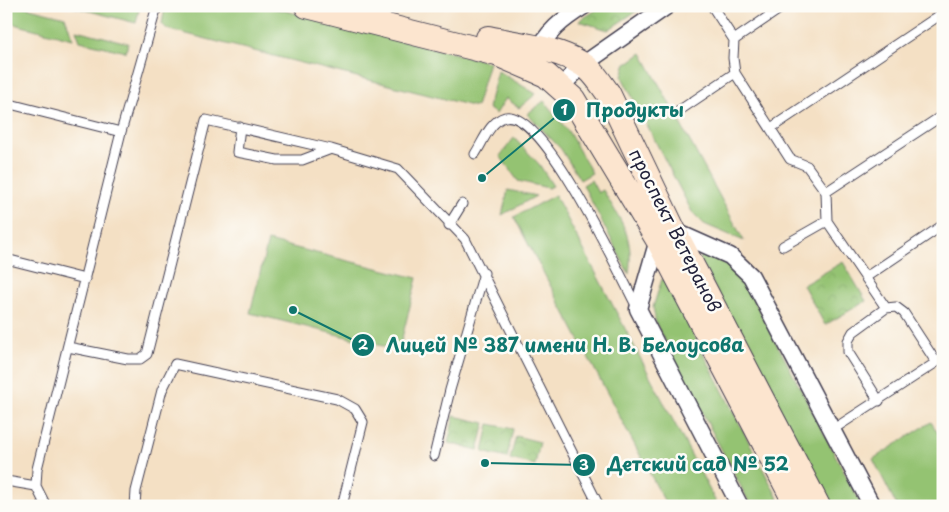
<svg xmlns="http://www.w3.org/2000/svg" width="949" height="512" font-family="'Playpen Sans',sans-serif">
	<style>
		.grass { fill: #94c372; stroke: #5b7256 }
		.park { fill: url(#park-crowns); stroke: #5b7256 }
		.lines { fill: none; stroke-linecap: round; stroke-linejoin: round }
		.lane-casing { stroke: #423e50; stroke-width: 11 }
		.street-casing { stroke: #423e50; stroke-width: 19 }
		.secondary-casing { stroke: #423e50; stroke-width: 26 }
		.lane { stroke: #fff; stroke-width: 9 }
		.street { stroke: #fff; stroke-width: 16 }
		.secondary { stroke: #fce5cf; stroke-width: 24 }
		.labels { text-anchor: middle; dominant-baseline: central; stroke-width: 5; stroke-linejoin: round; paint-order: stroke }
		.street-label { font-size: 18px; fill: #22223b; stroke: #fdfcf7 }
		.leader { fill: none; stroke: #0f766e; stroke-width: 2 }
		.callout-dot { fill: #0f766e; stroke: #fdfcf7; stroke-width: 2 }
		.mark-label { font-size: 15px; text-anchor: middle; font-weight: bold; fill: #fff }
		.callout-label { font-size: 19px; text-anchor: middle; font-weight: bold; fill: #0f766e; stroke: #fdfcf7; stroke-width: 5; stroke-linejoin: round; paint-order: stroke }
	</style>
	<defs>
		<pattern id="park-crowns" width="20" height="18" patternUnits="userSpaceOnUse" patternTransform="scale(1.25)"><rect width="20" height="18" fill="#94c372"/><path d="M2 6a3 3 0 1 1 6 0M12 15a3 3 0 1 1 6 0" fill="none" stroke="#7fa764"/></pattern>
	</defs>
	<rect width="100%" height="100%" fill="#fdfcf7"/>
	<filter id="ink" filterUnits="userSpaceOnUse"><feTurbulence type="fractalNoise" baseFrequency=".02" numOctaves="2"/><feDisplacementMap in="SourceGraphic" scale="10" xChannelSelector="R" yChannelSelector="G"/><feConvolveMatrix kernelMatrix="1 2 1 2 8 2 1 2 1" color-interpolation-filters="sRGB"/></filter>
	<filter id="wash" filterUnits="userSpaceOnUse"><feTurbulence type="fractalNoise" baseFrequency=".0096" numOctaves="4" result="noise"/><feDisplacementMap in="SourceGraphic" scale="20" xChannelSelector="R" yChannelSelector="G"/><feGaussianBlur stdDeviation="1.12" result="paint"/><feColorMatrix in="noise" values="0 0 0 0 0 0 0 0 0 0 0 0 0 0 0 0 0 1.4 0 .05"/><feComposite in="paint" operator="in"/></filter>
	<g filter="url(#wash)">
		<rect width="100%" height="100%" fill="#f4e0c4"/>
		<path class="grass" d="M6,6H22L65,17L73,39L6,22Z
			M70,6H140L136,23Z
			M165,6H266L489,62L476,107L167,29L162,24Z
			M76,30L128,43L126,52L80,41Z
			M642,53L744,241L704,224L692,212L622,77L625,65Z
			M498,71L536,94L519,108L506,98L496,114L488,108Z
			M544,101L568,131L592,173L580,180L561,149L527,114Z
			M514,138L539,164L553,186L548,188L518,181L500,156Z
			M591,180L598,193L603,190C622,224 634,234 629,274L583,185Z
			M508,190L536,196L502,215Z
			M555,195L718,506H667L514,217Z
			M268,241L417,278L399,350L250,313Z
			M702,253L729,265L744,281L862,506H830L700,260Z
			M662,279L666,281L782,506H751L656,324L653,307Z
			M931,422L943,441V506H897L873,459Z"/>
		<path class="park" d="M602,6H644L608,30L579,21Z
			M843,262L866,301L825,325L803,285Z
			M454,416L485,423L478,450L448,443Z
			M489,424L513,429L507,458L483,452Z
			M516,436L540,442L535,465L510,459Z"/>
	</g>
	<g filter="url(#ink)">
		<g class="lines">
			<defs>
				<path id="lane" d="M712,6L734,40L733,58L735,73L790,159L807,166L826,192L827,221L886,308
					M734,40L784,6
					M6,103L121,132
					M680,110L735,73
					M240,127L237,152L277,160H302L331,149
					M771,128L943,13
					M475,154C483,142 490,121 505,117C544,108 621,278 638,309
					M826,192L943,115
					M449,225L462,204
					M783,246L827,221
					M6,259L85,279
					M866,277L943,225
					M68,347L128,359H140L147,354L206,120L331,149L398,169L465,239L599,506
					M879,401L848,352V341L853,332L886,308L896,307L904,313L936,362
					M832,430L943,358
					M434,456L450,390L484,273
					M6,481L36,486L37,469L121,132L157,6
					M36,486L46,506
					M135,506L136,491L162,390L175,364L337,399L355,409L363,422L342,506"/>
				<path id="street" d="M536,56C545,33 563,19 584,6
					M560,87L584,64L667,6
					M674,231L730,256L751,276L872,506
					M658,240L638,309L740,506"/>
				<path id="secondary" d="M307,6L497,54L546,75L573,99L658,240L797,506
					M488,38C519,45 555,47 582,64C593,70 601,84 608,93L674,231L818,506"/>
			</defs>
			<use href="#lane" class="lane-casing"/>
			<use href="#street" class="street-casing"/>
			<use href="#secondary" class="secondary-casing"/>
			<use href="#lane" class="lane"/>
			<use href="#street" class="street"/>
			<use href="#secondary" class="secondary"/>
		</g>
	</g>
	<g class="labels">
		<g class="street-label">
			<text transform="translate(676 230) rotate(63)">проспект Ветеранов</text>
		</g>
	</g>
	<path class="leader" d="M482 178L564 110M293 310L363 345M485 463L584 465"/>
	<g class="callout-dot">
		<circle cx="482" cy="178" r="5"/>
		<circle cx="293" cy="310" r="5"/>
		<circle cx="485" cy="463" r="5"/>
		<circle cx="564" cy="110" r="12"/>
		<circle cx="363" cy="345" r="12"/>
		<circle cx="584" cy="465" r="12"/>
	</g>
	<g class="mark-label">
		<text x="564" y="115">1</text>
		<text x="363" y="350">2</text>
		<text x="584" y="470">3</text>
	</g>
	<g class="callout-label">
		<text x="635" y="117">Продукты</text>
		<text x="565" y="352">Лицей № 387 имени Н. В. Белоусова</text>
		<text x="698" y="471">Детский сад № 52</text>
	</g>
	<rect width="949" height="512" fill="none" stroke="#fdfcf7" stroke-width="25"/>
</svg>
